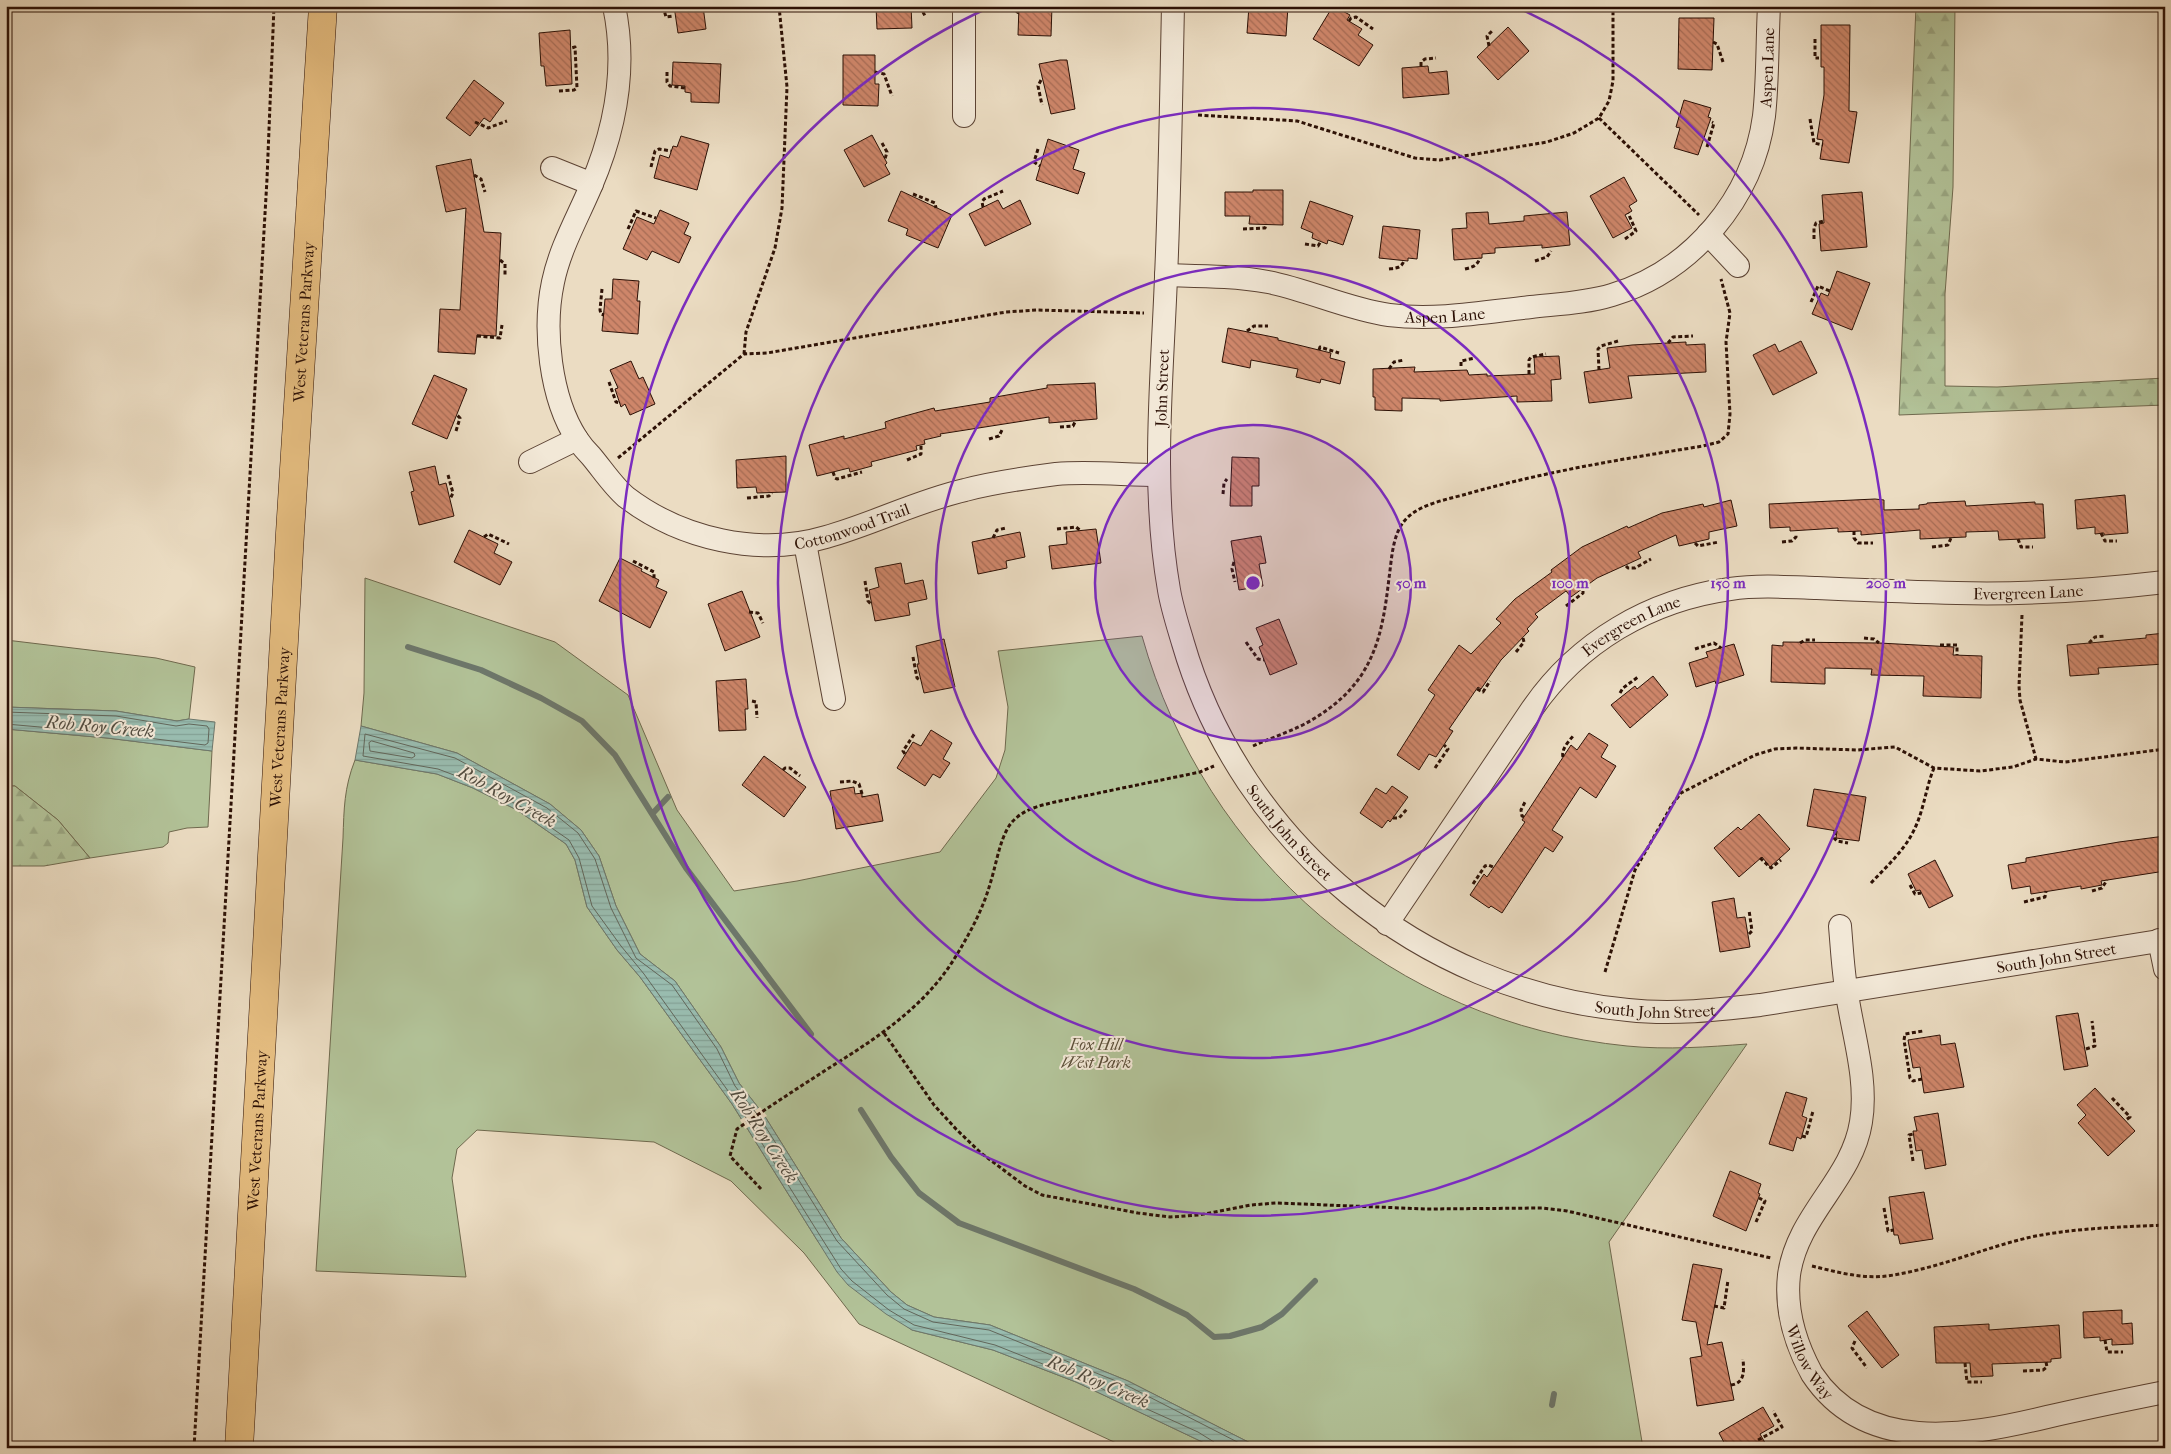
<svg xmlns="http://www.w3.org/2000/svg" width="2171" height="1454" font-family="'IM FELL French Canon',serif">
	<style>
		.green { fill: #b2c298; stroke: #6f694e }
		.forest { fill: url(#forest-firs); stroke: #6f694e }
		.water { fill: url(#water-rules); stroke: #6d776b }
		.pier { fill: #ebdcc2 }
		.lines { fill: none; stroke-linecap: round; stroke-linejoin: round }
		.shore { stroke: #62665a; stroke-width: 1 }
		.stream { stroke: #6d776b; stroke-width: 6 }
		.building { fill: url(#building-back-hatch); stroke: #2c1005 }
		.minor-casing { stroke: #5c4334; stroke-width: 24 }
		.primary-casing { stroke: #2c1005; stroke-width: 29 }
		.path { stroke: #2c1005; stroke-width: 3; stroke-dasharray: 4 2.5; stroke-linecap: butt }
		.minor { stroke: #f2e8d7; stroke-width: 22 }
		.primary { stroke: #e6be81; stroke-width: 28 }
		.ring { fill: none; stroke: #7b2cbf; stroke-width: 2.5 }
		.labels { text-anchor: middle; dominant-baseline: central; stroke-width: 4; stroke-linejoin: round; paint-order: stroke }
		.street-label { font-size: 16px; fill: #2c1005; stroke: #f2e8d7 }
		.park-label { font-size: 16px; font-style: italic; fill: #5b4e38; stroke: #f2e8d7 }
		.water-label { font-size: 18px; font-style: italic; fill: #524c40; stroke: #f2e8d7 }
		.centre { fill: #7b2cbf; stroke: #f2e8d7; stroke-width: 2.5 }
		.ring-label { font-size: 15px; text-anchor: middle; font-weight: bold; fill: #7b2cbf; stroke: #f2e8d7; stroke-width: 4; stroke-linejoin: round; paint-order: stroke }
	</style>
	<defs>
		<pattern id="forest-firs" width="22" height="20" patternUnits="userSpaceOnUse" patternTransform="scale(1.25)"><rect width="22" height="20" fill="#b2c298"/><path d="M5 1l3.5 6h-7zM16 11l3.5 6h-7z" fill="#99a682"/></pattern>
		<pattern id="water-rules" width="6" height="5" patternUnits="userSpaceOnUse" patternTransform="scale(1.25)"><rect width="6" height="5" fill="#99bcaf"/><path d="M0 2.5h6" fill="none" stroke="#84a195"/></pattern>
		<pattern id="building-back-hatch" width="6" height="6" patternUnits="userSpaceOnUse" patternTransform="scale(1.25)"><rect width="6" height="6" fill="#ce866a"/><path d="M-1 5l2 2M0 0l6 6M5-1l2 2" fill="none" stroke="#a76c55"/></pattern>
	</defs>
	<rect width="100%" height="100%" fill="#ebdcc2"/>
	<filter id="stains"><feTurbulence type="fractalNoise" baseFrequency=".004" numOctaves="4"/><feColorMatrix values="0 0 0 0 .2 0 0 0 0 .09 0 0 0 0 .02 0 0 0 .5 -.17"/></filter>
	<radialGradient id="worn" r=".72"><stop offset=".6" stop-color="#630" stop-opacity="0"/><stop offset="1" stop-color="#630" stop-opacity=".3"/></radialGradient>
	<path class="green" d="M365,578L555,642L628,695L677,810L734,891L797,881L940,852L996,778L1005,750L1008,707L998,651L1142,636C1205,860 1394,1023 1627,1046C1667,1050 1708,1047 1747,1044L1609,1242L1643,1448H1260L1128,1381L990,1325L934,1317L907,1305L891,1292L841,1238L764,1115L739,1083L721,1047L675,981L640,954L616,906L599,856L581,830L550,804L457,753L361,726L364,693Z
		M6,640L156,658L195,667L189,719L177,721L116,711L6,707Z
		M6,729L107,738L212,751L208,827L187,828L169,832L168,843L163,847L90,858L58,820L15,786H6Z
		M355,760L437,774L473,788L517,810L566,844L575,860L587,907L617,950L640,977L732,1104L817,1240L849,1285L912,1330L993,1350L1076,1382L1215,1448H1127L859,1324L804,1253L731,1181L654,1142L477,1130L457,1149L452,1178L466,1277L316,1271L343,838C344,809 344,788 355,760Z"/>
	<path class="forest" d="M1916,6H1955L1953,187L1945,294V386L1997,387L2165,378V405L1899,415Z
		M6,786H15L58,820L90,858L44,866H6Z"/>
	<path class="water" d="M6,707L116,711L177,721L189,719L215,722L212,751L107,738L6,729Z
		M361,726L457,753L550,804L581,830L599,856L616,906L640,954L675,981L721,1047L739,1083L764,1115L841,1238L891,1292L907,1305L934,1317L990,1325L1128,1381L1260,1448H1215L1076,1382L993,1350L912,1330L886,1314L848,1285L837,1272L732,1104L640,977L617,950L587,907L575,860L566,844L517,810L473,788L437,774L355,760Z"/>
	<path class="pier" d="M760,1107L767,1116L745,1129L740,1120Z"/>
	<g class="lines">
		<path class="shore" d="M6,712L116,716L176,726L189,724L207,726L209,729L208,743L205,745L107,733L6,724
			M372,741L414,753L415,756L412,758L370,751L369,743Z
			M1217,1448L1214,1442L1198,1432L1078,1378L995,1345L914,1325L889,1310L852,1281L841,1269L736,1102L644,974L621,946L592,906L579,858L569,840L520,806L475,783L438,769L363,756L365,734L455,758L547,808L578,833L595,859L611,908L636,958L672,985L717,1049L735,1086L760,1118L837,1241L887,1295L904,1309L933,1322L989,1330L1126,1385L1249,1448"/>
		<path class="stream" d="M408,647L481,670L541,698L582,721L615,755L686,868L811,1034
			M653,813L668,797
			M861,1110L891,1157L919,1193L959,1223L1134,1289L1187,1315L1214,1337L1230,1336L1262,1327L1282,1314L1315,1281
			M1552,1405L1554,1394"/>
	</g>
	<path class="building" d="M674,6H703L706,29L678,33Z
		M876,6H911L912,28L877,29Z
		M1019,6H1052L1051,36L1018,35Z
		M1249,6H1288L1286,36L1247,33Z
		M1333,6L1350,15L1347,20L1362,29L1358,35L1373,45L1359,66L1313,39Z
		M1679,18H1714L1712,70L1678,69Z
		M1821,25H1850L1849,111L1857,112L1849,163L1820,159L1823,140L1817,139L1824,95V67H1821Z
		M1508,27L1529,51L1498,80L1477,57Z
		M570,30L572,84L546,86L544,66H541L539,33Z
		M843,55H875V84H879L878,106L843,105Z
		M1060,60H1067L1075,109L1051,114L1039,64Z
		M673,62L721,64L719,103L691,102V93L685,92V86L672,85Z
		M1428,66L1429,73L1447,71L1449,94L1403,98L1402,68Z
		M474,80L504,103L490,122L484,118L470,136L446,118Z
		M1684,100L1711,108L1708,117L1711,118L1698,155L1674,148L1680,128L1676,127Z
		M872,135L887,163L885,165L890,174L864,187L844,150Z
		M681,136L709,144L697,190L654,178L660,155L669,158L673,146L677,147Z
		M1048,139L1079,150L1073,169L1085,173L1078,194L1036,180Z
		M471,159L484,232L501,233L496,336L477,335L475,354L438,352L440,309L460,310L466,208L446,212L436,166Z
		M1624,177L1637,201L1629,206L1632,211L1625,215L1632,228L1613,238L1590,196Z
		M1253,190H1283V225L1249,224L1250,216H1225V192H1253Z
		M901,191L952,215L938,248L906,235L908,229L888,221Z
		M1862,192L1867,247L1821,251L1819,224L1824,223L1822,195Z
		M998,200L1003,209L1020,200L1031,224L985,246L969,214Z
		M1310,201L1353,216L1343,245L1328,240L1327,244L1312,238L1313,233L1301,228Z
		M660,210L689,223L684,234L691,237L679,263L652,251L647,260L623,249L637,217L654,224Z
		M1488,212L1489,224L1524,221V216L1567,212L1570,245L1542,248V245L1495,248V253L1482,254V258L1454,260L1452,229L1467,228L1466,213Z
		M1383,226L1420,230L1417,259L1408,258V261L1379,258Z
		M1837,271L1870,283L1852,330L1812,314L1821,293L1828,296Z
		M613,279L639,281L637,301H640L638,334L602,331L605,299H612Z
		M1228,328L1278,338V340L1331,353L1330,358L1345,362L1340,384L1321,379L1320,383L1296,377L1298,369L1251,360L1250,368L1222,362Z
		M1801,341L1817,373L1773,395L1753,355L1775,344L1779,352Z
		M1686,342V345L1705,344L1706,372L1628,376L1632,398L1589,403L1584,372L1610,368L1607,348L1632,345Z
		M1559,356L1561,379L1551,380L1552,401L1517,402V396L1440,401V399L1402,398V411L1375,410V397H1373V369L1415,367L1414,372L1467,370L1469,375L1487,374V376L1535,374L1534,357Z
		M631,361L639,379L643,377L655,404L630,415L625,404L621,407L615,389L618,388L610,370Z
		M434,375L467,389L447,439L412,424Z
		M1095,383L1097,419L1049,423V417L940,434L941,436L924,440L925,444L916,446L917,450L871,462L872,466L850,472L849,468L817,476L809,445L844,436V439L886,428L885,422L894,419L934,408L935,411L990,402V398L1047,388V385Z
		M786,456V492L757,493L756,487L737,488L736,460Z
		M1232,457L1259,458V486H1252V506H1230Z
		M435,466L439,485L446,483L454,516L419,525L411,492L414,491L409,472Z
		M2125,495L2128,533L2104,535V533L2095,534V527L2077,529L2075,500Z
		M1875,499L1884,500V510L1919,509V505L1927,504V503L1965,501L1966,506L2035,502V504H2043L2045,538L1999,540L1998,531L1966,532V537L1920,539V530L1861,535V531L1838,532V528L1790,531V527L1770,528L1769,504Z
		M1731,500L1737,526L1709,532V539L1679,546L1676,535L1638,552L1641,558L1597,578L1571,597L1566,591L1535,614L1538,617L1527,629L1529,631L1501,660L1481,689L1478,687L1449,729L1453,731L1436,757L1429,754L1419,770L1397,755L1435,695L1428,690L1459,645L1471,654L1501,623L1496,619L1515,599L1552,572L1551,570L1582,547L1627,526L1628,528L1662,513L1703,504L1704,507Z
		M1096,529L1101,563L1052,569L1049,546L1067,544L1066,532Z
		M469,530L498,544L494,553L512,562L500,585L454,562Z
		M1020,532L1025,557L1006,561L1007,568L978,574L972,542Z
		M1261,536L1266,563L1259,564L1263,586L1239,590L1231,541Z
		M620,558L642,569L641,571L659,580L656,587L667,592L650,628L599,601Z
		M901,563L905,584L923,580L927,599L908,603L910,615L875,621L869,590L879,587L875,568Z
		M742,591L760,637L725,651L708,604Z
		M1279,619L1297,664L1270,675L1259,647L1263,645L1256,628Z
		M2165,633V664L2098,668L2099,674L2070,676L2067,645L2146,638V635Z
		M944,639L955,687L924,693L917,664H919L916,646Z
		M1783,642L1879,643L1954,647L1953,655L1982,656L1981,698L1923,696L1924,676L1871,675L1872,669L1825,668V684L1771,682L1772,645L1783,646Z
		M1734,644L1744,675L1716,684L1715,681L1696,687L1689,663L1708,657L1706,652Z
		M1653,676L1668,695L1630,728L1611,705L1635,686L1637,689Z
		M746,679L748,709H745L746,730L719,731L716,681Z
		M931,730L952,743L943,759L950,763L940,778L933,774L925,786L897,768L913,742L921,746Z
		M1589,733L1608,745L1601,757L1616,766L1596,798L1580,787L1552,830L1563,837L1553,852L1545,847L1502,913L1491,906L1489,908L1470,895L1484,874L1487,877L1525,822L1522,820L1571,745L1577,750Z
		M764,756L806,787L784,817L742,785Z
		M1392,786L1408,797L1390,822L1388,820L1382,828L1360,813L1376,788L1386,794Z
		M854,787L855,794L862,793V797L878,794L883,821L836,829L830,791Z
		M1814,789L1866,797L1859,841L1836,838L1837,831L1807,826Z
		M1759,814L1790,849L1770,867L1762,857L1739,877L1714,848L1738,827L1741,830Z
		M2165,836V871L2101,881L2102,885L2081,889V886L2031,894L2030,886L2012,889L2008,865L2026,862V858L2119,842Z
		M1935,860L1953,896L1929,908L1920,890L1916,891L1908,874Z
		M1734,898L1737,918L1745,917L1750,947L1720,952L1712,902Z
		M2078,1013L2088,1066L2064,1070L2056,1016Z
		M1940,1035L1941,1045L1955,1043L1964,1087L1924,1093L1920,1067L1913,1068L1908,1040Z
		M2095,1088L2135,1131L2108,1156L2078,1123L2086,1115L2077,1105Z
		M1786,1092L1807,1098L1802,1116L1807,1118L1801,1139L1797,1137L1793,1151L1769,1144Z
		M1938,1113L1946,1165L1925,1169L1922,1150L1916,1151L1913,1131H1917L1914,1117Z
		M1730,1171L1761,1184L1758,1193L1760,1194L1746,1231L1713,1216Z
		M1924,1192L1933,1239L1900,1244L1898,1235H1894L1889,1197Z
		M1693,1264L1722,1269L1707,1345L1722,1342L1734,1400L1697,1406L1690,1358L1702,1356L1696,1322L1682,1320Z
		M2122,1310V1324L2132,1323L2133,1344L2112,1345V1339L2100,1341V1337L2084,1338L2083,1312Z
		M1867,1311L1899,1355L1882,1368L1848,1326Z
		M1989,1324V1330L2059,1325L2061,1358L2051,1359V1362L1992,1364L1993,1376L1971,1377L1970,1363H1936L1934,1327Z
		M1763,1407L1774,1426L1760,1434L1768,1448H1727L1719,1433Z"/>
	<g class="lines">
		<defs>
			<g id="minor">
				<path id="s1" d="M614,6C627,67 615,130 591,186C578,217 560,248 553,282C543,329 550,398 577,439C581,445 586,451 591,456C602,469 613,486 626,497C681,539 759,557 826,537C873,524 917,501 965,490C995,482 1025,478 1056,474C1089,471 1125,475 1159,475"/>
				<path d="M964,6V116"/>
				<path id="s2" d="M1173,6C1171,97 1170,187 1166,277C1162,381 1151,487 1169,590C1172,608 1178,626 1183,643C1241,843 1421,991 1628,1010C1672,1015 1716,1010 1760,1005L2165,940"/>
				<path d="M552,168L592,184"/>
				<path d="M1708,234L1738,266"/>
				<path id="s3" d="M1166,275C1200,276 1235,276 1268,282C1309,290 1347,309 1389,315C1436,321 1485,312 1531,307C1558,304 1586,303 1612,295C1692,271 1753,199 1764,116C1768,80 1767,43 1769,6"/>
				<path d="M530,462L577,439"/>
				<path d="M805,543L834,699"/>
				<path id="s4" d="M1387,924L1532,709C1578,642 1650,600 1730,589C1759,585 1788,587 1817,588C1864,590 1910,592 1957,593C2026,595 2096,590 2165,582"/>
				<path id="s5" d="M1840,926C1842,949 1843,972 1847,994C1853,1035 1868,1080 1861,1122C1852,1180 1797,1215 1789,1275C1785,1311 1795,1343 1812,1374C1865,1454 1964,1437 2047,1417C2086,1408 2125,1400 2165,1392"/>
				<path d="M2159,940L2165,969"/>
			</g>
			<g id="primary">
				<path id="s6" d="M239,1448L290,533L323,6"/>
			</g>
		</defs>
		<use href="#minor" class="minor-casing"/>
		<use href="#primary" class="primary-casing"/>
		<path class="path" d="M663,6L666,17L673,16
			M920,6L925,16
			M1014,6V10L1019,13
			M1263,7V6
			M1349,21L1351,18L1356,17L1373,29
			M1815,39V58H1819
			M1713,42L1717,44L1723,62
			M1489,46L1487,36L1493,30
			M1421,66V62L1425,59L1436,58
			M667,72V82L670,86L685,88
			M875,72L884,74L892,96
			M1041,80L1038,86L1042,105
			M559,91L574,90L577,88L575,47L571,48
			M1198,115L1297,121L1415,158L1440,160L1547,142L1574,133L1599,118L1609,101L1613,81V6
			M1599,118L1699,215
			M1810,119L1814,143L1823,145
			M475,122L488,128L507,121
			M882,143L887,152L885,159
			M1707,147L1714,123L1712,122
			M1038,149L1034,162L1040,166
			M651,167L655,151L659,149L671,151
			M474,175L481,179L485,192
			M913,194L935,203L936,208
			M983,207L982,202L984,199L1003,191
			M628,229L636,211L656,218
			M1243,229L1265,228L1266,225
			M1625,239L1636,231L1628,213
			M1814,239V228L1816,223L1824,221
			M1305,244L1318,246L1321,241
			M500,260L505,264V277
			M1535,261L1547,257L1551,251
			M1389,269C1397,268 1401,268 1404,261
			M1465,269C1473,267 1477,266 1480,258
			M602,289L600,310L601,314L604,315
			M1811,302L1818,286L1830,291
			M1247,331L1254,326H1268
			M477,336L500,338L502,325
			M1668,343L1673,337L1693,336
			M1319,350L1320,347L1339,353
			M744,354L746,332L775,248L782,208L787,87L779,6
			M1461,366V361L1475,358
			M1389,369L1394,362L1404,360
			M1599,370L1598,349L1601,346L1618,341
			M1529,374V360L1531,357L1546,354
			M609,382L616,402L620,403
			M1060,427L1073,426L1076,420
			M456,431L460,418L456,414
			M989,439L999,436L1002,430
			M618,458L744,354L767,353L1006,312L1038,310L1144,313
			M907,460L921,454V445
			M833,472L835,478L837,479L862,472
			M448,475L453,493L450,499
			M1223,494L1224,483L1227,479
			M747,498L769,496L772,493
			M1057,529L1076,527L1081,531
			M1854,531V538L1858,543H1873
			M2101,533L2105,541H2117
			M484,537L488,534L509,544
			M993,538L997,530L1006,528
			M2018,539L2021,547H2033
			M1782,542L1792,541L1796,537V534
			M1695,543L1698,546L1719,542
			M1932,547L1948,545L1951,538
			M633,561L654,572V578
			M1234,562L1232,569L1235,582
			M1626,566L1628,568H1635L1651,559
			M865,581L868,601L872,605
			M1566,606L1583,593V588
			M749,612L758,613L763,623
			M2022,615L2019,686L2020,700L2036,759
			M2161,633L2165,630
			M1864,638L1874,639L1879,643
			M1246,642L1258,659L1264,660
			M1800,643L1805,640H1815
			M2089,643L2095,637L2106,636
			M1940,645H1957V655
			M1695,649L1714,643L1721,648
			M1516,652L1524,642L1523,638
			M913,657L917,678L920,680
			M1477,689L1483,692L1490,681
			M1620,693L1623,688L1638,677
			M752,701L756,702L757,718
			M1253,746C1273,737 1296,730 1315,718C1372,683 1382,640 1389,578C1392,558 1392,533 1407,518C1422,503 1450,499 1470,493C1548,471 1623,459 1703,446L1719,442L1728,434L1730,414L1726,342L1730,313L1721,279
			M905,754L903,751L915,733
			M1563,757C1561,749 1569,741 1574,735
			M1435,768L1448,749L1444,745
			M783,770L785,768H790L800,776
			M840,782L852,781L859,784L863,797
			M1524,817L1522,816L1521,810L1526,800
			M1393,818H1399L1407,809
			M1835,831L1834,838L1837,841L1848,843
			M1760,858L1771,868L1781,860
			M1871,883C1887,866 1905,850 1915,828C1924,809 1926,787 1934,768
			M1473,884L1485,866L1488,865L1493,867
			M1910,885L1915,894L1921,893
			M2092,891L2102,888L2107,880
			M2024,902L2045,897L2046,891
			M1749,934L1752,931L1749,910
			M1605,972L1635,870L1672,805L1681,793L1755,755L1775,749L1796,748L1857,750L1895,747L1934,768L1980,771L2013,767L2036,759L2065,762L2165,749
			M884,1033L934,1105L956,1129L981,1153L1025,1186L1042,1195L1138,1213L1170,1217L1199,1215L1251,1205L1276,1203L1427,1209L1542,1208L1567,1211L1771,1258
			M2086,1049L2095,1046L2092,1021
			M1922,1079L1913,1081L1910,1078L1904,1040L1905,1034L1923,1031
			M2112,1098L2130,1117L2126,1120
			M1802,1136L1806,1137L1813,1111
			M1913,1161L1909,1135L1913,1134
			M761,1189L730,1156L737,1129C767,1108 798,1088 829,1068C877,1038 926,1006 956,956C970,933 983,909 990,884C996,866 999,842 1009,826C1020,810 1038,806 1055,802L1200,772L1214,766
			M1884,1208L1888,1231L1894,1230
			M1756,1222L1765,1201L1759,1198
			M1812,1266C1836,1272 1862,1279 1887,1276C1937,1269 1983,1248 2031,1237C2075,1228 2120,1227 2165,1225
			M1714,1306L1724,1308L1728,1280
			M2105,1340L2107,1352H2123
			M1855,1341L1852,1348L1867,1368
			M1965,1363L1967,1382H1982
			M2023,1371L2043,1370L2047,1367L2046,1362
			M1731,1385C1745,1383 1744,1371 1743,1359
			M1758,1440L1782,1427L1773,1411
			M194,1448L267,179L274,6"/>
		<use href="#minor" class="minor"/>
		<use href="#primary" class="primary"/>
	</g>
	<circle cx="1253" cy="583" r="158" fill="#7b2cbf" fill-opacity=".12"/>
	<g class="ring">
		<circle cx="1253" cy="583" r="158"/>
		<circle cx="1253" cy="583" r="317"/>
		<circle cx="1253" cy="583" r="475"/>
		<path d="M1516 7A633 633 0 1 1 990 7"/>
	</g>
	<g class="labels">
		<g class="street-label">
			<text stroke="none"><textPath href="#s3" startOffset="749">Aspen Lane</textPath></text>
			<text stroke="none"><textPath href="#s3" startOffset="284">Aspen Lane</textPath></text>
			<text stroke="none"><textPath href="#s6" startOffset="1128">West Veterans Parkway</textPath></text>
			<text transform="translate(1162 388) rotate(-88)">John Street</text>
			<text stroke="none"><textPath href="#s1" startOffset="765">Cottonwood Trail</textPath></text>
			<text stroke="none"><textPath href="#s4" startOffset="796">Evergreen Lane</textPath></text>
			<text stroke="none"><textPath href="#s4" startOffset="391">Evergreen Lane</textPath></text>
			<text stroke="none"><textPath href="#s6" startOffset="722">West Veterans Parkway</textPath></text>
			<text stroke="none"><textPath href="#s2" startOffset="859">South John Street</textPath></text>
			<text stroke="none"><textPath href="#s2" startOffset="1684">South John Street</textPath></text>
			<text stroke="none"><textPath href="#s2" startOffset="1279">South John Street</textPath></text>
			<text stroke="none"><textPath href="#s6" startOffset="318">West Veterans Parkway</textPath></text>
			<text stroke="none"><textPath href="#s5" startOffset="460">Willow Way</textPath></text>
		</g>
		<g class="park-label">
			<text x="1096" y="1044">Fox Hill<tspan x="1096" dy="18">West Park</tspan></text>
		</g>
		<g class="water-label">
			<text transform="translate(100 727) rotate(5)">Rob Roy Creek</text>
			<text transform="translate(507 797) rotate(29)">Rob Roy Creek</text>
			<text transform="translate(764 1136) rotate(57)">Rob Roy Creek</text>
			<text transform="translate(1098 1382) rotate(23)">Rob Roy Creek</text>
		</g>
	</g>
	<circle cx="1253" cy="583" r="8" class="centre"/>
	<g class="ring-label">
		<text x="1411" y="588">50 m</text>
		<text x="1570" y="588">100 m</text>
		<text x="1728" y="588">150 m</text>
		<text x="1886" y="588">200 m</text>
	</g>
	<rect width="2171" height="1454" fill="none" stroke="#ebdcc2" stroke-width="25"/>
	<rect x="8" y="8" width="2156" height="1439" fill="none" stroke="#2c1005" stroke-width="2.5"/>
	<rect x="12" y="12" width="2146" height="1429" fill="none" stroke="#2c1005"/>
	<rect width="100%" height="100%" filter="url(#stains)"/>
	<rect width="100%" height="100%" fill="url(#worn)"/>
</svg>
